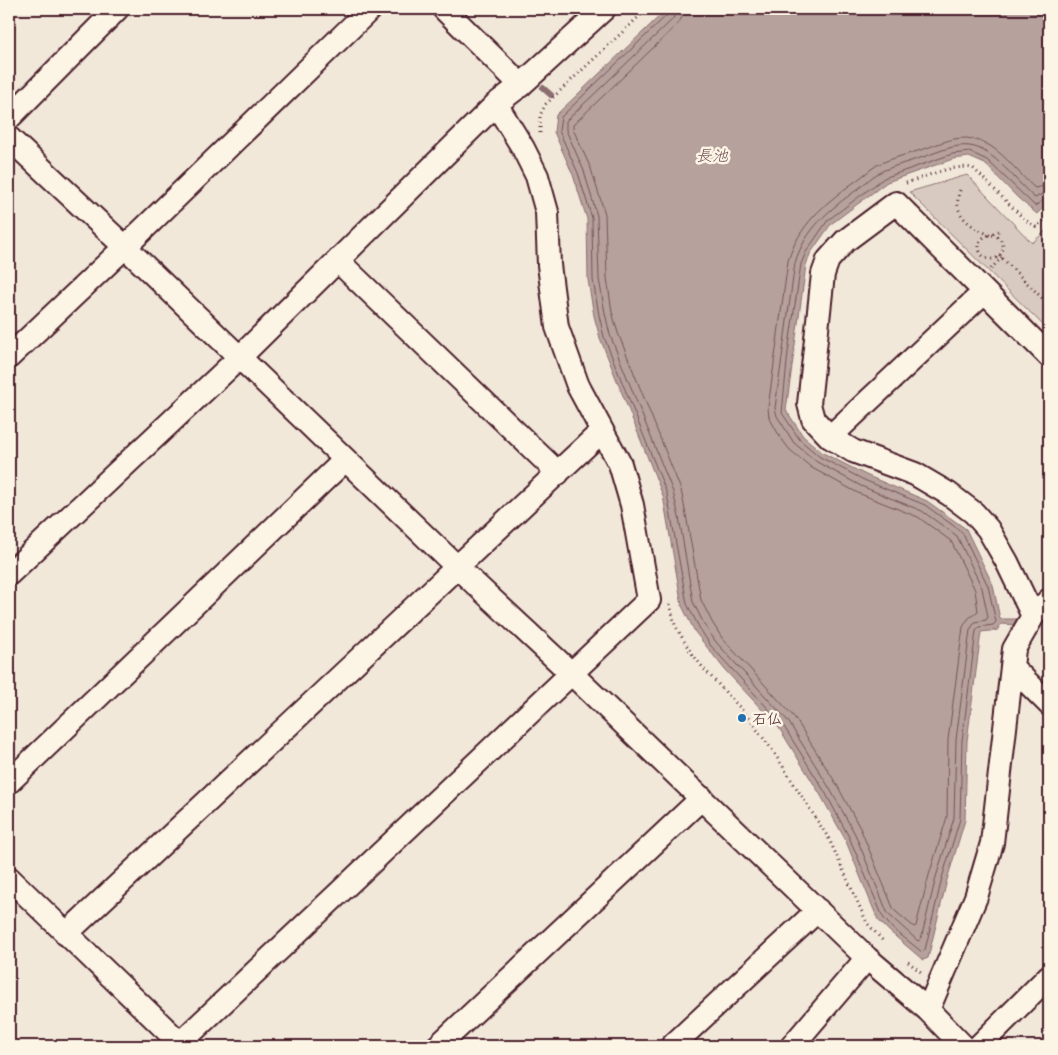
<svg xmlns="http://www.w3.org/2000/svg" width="1058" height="1055" font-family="'Patrick Hand','Klee One',sans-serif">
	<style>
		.green { fill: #d8cac0; stroke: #917476 }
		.water { fill: #b6a19c; stroke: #8b6d6f }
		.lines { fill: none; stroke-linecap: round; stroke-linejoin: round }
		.shore { stroke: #755358; stroke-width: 1 }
		.stream { stroke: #8b6d6f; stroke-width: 6 }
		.minor-casing { stroke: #4a1f2b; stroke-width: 26 }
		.path { stroke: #4a1f2b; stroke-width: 3; stroke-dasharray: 1 4; stroke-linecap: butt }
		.minor { stroke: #fcf5e5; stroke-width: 22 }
		.poi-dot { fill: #1f6fb2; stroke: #fcf5e5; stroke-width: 2 }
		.labels { text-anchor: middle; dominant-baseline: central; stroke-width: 5; stroke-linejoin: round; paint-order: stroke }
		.poi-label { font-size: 15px; fill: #4a1f2b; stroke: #fcf5e5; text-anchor: start }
		.water-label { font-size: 16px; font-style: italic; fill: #704c53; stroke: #fcf5e5 }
	</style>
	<rect width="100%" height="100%" fill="#f1e8da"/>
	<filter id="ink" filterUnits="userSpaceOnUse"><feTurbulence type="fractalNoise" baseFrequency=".02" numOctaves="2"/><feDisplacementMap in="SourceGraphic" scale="10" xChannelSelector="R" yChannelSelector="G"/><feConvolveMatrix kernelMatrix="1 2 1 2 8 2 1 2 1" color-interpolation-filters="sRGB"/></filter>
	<g filter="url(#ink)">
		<path class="green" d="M967,175L1032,243L1049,228V331L909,192Z"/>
		<path class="water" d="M667,9H1049V202L1037,214L1018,198L985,164L969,157L953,159L887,182L831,224L810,254L806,265L786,410L803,436L823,453L866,475L927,501L966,529L993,585L1000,619H1016L1017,625L1001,624L998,630L981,632L967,741L965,820L947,880L928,958L923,960L889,931L878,920L845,839L820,794L779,728L725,670L695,632L682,606L663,496L600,338L594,316L588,280L587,219L573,175L554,132L556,115Z"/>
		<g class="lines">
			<path class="shore" d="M670,9L668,14L561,117L559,131L578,173L592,218L593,280L599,315L604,337L667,494L687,604L700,629L711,646L783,725L825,792L849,837L883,917L892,928L922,952L925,950L942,878L960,819L962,741L976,631L979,627L993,625L996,622L988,586L962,532L925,505L864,480L820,457L800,440L782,413L788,352L801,264L806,252L828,220L884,178L952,154L970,152L987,160L1035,206L1045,199H1049
				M676,9L673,19L566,121V130L584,171L597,216L599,279L605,313L610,335L673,492L679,517L693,602L705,626L716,642L788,721L830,789L855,834L888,914L918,941L921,939L936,877L954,818L956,740L970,630L975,622L986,620L988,617L982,588L957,536L922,511L861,486L817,462L794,443L777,416L775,408L795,263C805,229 830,209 858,189C865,183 874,175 882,171C896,165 912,161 926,156C940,151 955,144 970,146C994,149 1017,183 1035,198L1044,193L1049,192
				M684,9L682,17L678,24L573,125V129L591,169L605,214L607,278L612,312L618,333L681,490L686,515L701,600L712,622L722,638L795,718L837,785L861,830L894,910L914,927L916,926L929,875L947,817L948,740L963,627L968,619L978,611L975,590L951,541L918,517L858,493L812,468L790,450L780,437L769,417L768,408L788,261C799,225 823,205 853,183C861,178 869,170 877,165C891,158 909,154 924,149C939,144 956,135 973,139C999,144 1015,171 1035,188L1049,185"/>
			<path class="stream" d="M543,88L551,95"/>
			<defs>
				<path id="minor" d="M444,9L521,85
					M9,118L117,9
					M9,138L125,247L456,566L572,674L867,958L928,1010L963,1046
					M338,261L558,473
					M9,357L125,247L370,9
					M830,437L984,292
					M9,574L240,357L496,104L521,85L604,9
					M1033,616L1007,562L988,529L974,513L949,494L915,474L853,451L830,437L813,419L809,404L823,274L828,260L845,241L896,203L1049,356
					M1013,668L1049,704
					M9,782L345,460
					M9,878L183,1046
					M66,934L602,431
					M928,1010L976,897L992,843L1014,649L1033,616L1049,600
					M177,1046L649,600L632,505L620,464L578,386L557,327L549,265L547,212L537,176L523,148L496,104
					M438,1046L702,798
					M672,1046L818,910
					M792,1046L867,958
					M979,1046L1049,976"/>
			</defs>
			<use href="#minor" class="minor-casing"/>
			<path class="path" d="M540,133V115L546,104L647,9
				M906,183C926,177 951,164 973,168L1024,219L1036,227L1049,216
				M960,190C951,215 970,226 990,235L999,231
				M979 247a12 12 0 1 1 24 0a12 12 0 1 1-24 0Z
				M999,255L1049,305
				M991,269L1002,257
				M670,604L675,625L690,651L704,669L743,711L773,751L829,839L867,923L884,942
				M908,962L921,972"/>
			<use href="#minor" class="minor"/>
		</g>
	</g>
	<circle class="poi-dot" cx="742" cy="718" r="5"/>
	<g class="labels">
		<g class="poi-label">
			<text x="752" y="718">石仏</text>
		</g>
		<g class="water-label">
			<text x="712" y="155">長池</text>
		</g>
	</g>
	<rect width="1058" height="1055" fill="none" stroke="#fcf5e5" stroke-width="30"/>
	<rect x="15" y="15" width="1028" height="1025" fill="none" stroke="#4a1f2b" stroke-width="2" filter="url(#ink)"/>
</svg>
